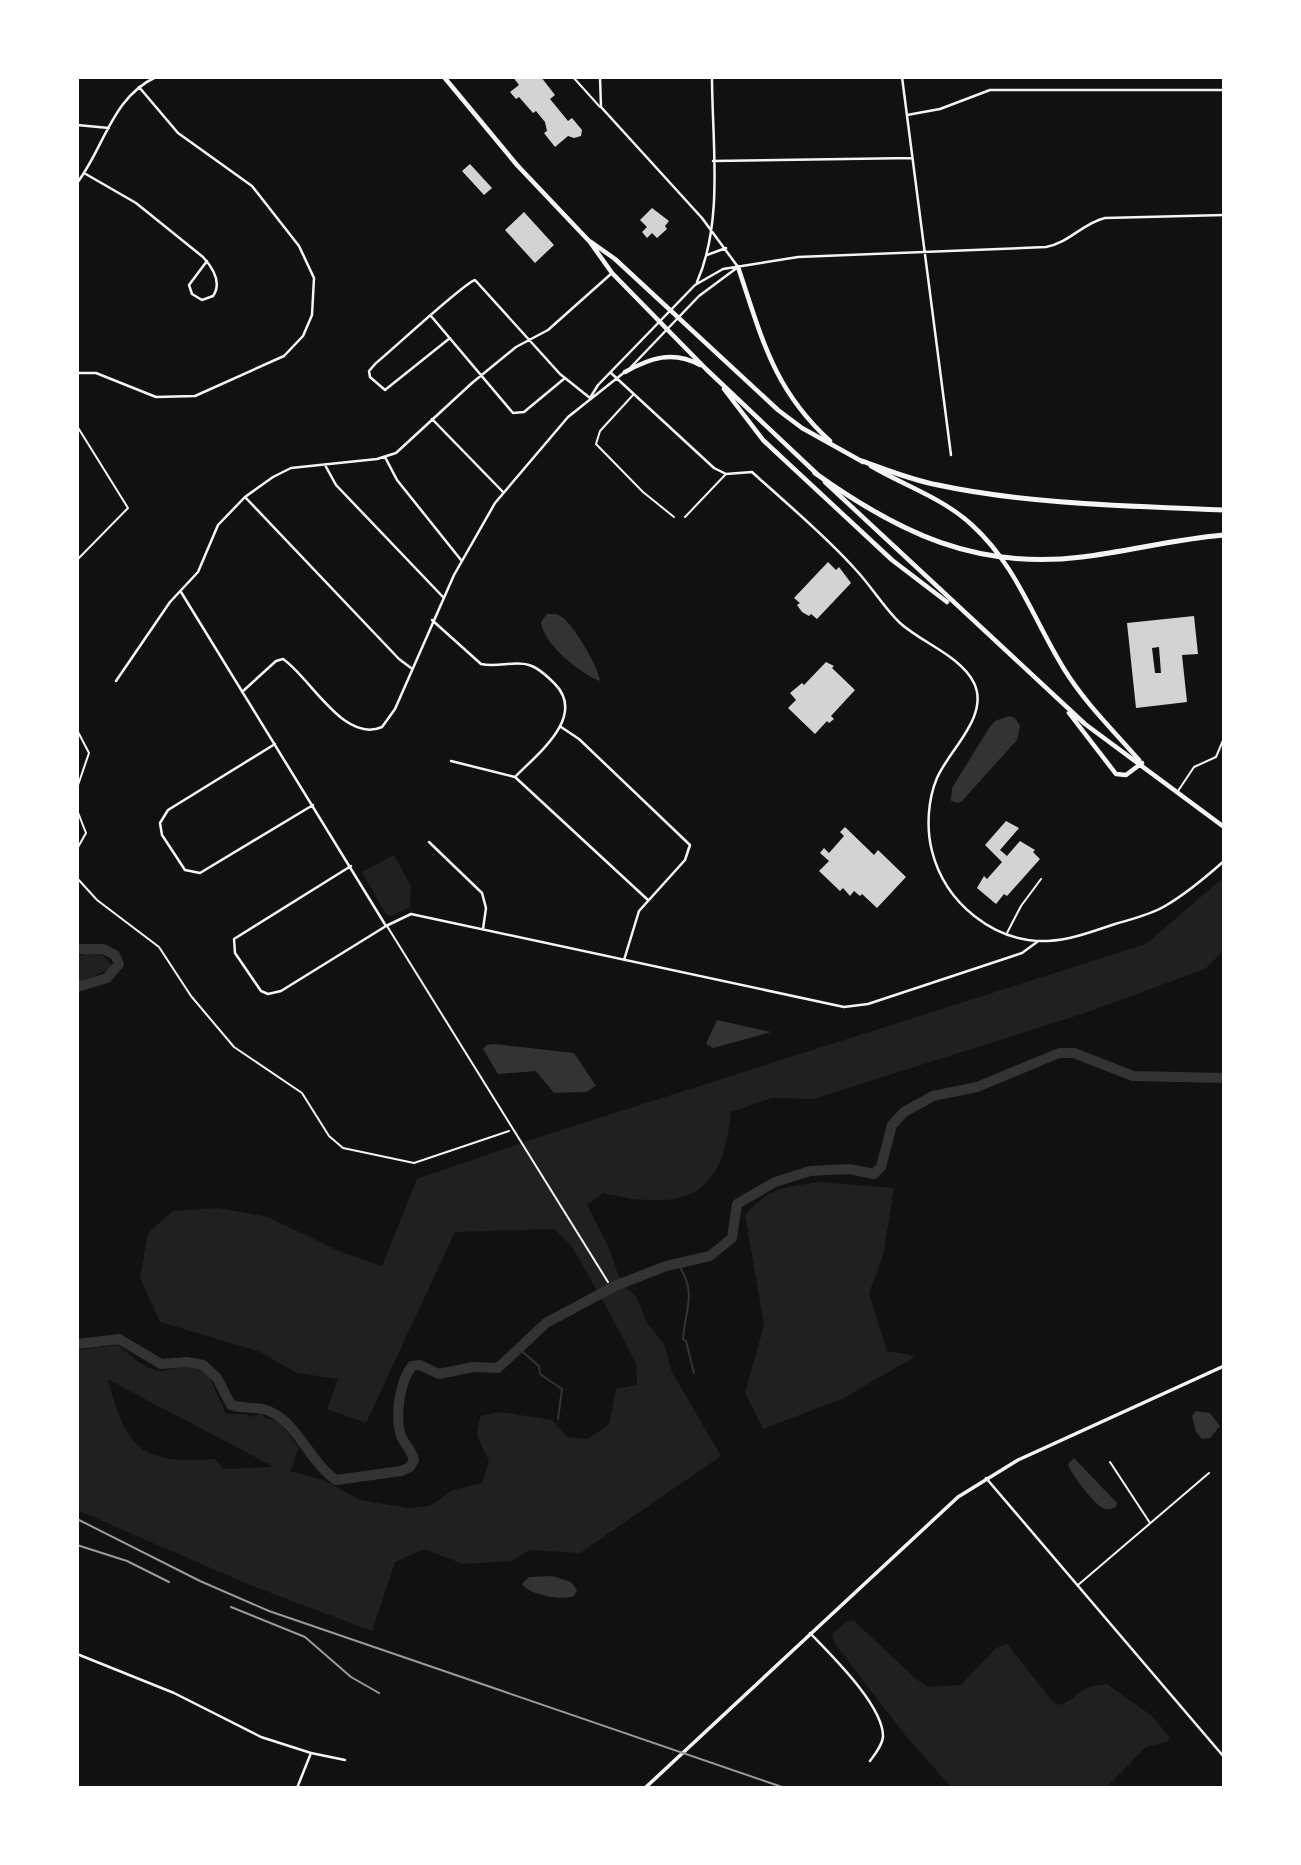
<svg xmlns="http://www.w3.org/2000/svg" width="1301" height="1865" font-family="Spectral,serif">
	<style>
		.green { fill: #202020; fill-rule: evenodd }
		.water { fill: #333 }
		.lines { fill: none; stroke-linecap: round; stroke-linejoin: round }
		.stream { stroke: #333; stroke-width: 2 }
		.river { stroke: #333; stroke-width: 10 }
		.building { fill: #d3d3d3; fill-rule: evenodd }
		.path { stroke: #f5f5f5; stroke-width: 2 }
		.service { stroke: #f5f5f5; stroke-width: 2 }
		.minor { stroke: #f5f5f5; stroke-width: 2.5 }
		.tertiary { stroke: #f5f5f5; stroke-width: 3.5 }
		.primary { stroke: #f5f5f5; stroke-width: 4.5 }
		.motorway { stroke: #f5f5f5; stroke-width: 5 }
		.rail { stroke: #9a9a9a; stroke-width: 2 }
	</style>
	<rect width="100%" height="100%" fill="#111"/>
	<path class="green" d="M394,855L411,886L410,907L391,916L386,914L362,872Z
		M1224,877V950L1205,969L1082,1014L813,1099L772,1098L731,1112C723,1200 682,1211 603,1193L587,1205L609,1248L618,1274L626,1288L636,1296L647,1323L664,1344L672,1372L721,1456L580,1553L529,1550L512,1561L463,1564L424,1549L395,1562L372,1631L250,1585L77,1510V1350L118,1345C130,1354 145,1371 163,1371C174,1370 186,1364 197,1370L203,1362L226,1414H247L250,1417L263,1413V1417L279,1422L299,1448L290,1471L324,1480L360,1500L408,1508L430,1506L452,1490L482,1483L489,1461L477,1435L480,1416L500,1412L552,1420L567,1437L587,1439L609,1425L616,1389L637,1385L636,1363L608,1310L571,1245L554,1229L455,1232L366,1423L327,1409L338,1379L297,1373L258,1351L160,1322L140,1278L148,1233L173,1211L218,1208L268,1217L341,1252L382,1266L417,1179L536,1138L1146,944ZM108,1380H109L274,1467L223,1469L215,1459C141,1465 127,1449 108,1380Z
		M93,952L104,956L111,965L110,969L77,983V956Z
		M818,1182L894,1188L883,1256L869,1293L887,1351L916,1356L844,1398L763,1429L745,1393L764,1325L745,1215C769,1187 783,1188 818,1182Z
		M853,1620L916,1679L928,1687L961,1685L996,1648L1007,1644L1053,1702L1062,1705L1088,1687L1107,1684L1152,1716L1170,1738L1166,1742L1146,1747L1106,1788H952L905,1735L835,1644L832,1634L846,1622Z"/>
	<path class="water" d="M547,614C553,614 558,613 563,618C575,627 599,668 600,681C582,675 543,644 541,622Z
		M1009,716L1015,718L1020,726L1017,740L962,801L958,803L951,801L952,788L989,728L995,721Z
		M717,1020L771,1032L713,1048L706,1044Z
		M495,1044L574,1053L596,1086L586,1092L554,1093L536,1071L498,1074L483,1049L486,1045Z
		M1196,1411L1210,1413L1220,1426L1210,1438L1202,1439L1196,1432L1192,1416Z
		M1074,1458L1117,1503L1116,1507C1112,1508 1110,1510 1105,1509C1096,1507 1070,1473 1068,1464Z
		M552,1576L571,1582L577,1590L574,1596C561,1601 530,1595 522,1584L529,1577Z"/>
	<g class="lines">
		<path class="stream" d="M677,1263C698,1292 685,1309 683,1339L686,1341L694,1373
			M518,1348L539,1366L540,1374L562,1389L558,1419"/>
		<path class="river" d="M77,949H103L115,955L119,964L107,978L77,987
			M77,1344L119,1339L161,1364L187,1362L203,1365L217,1378L231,1405C246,1410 262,1405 275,1414C300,1429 311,1463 336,1480L401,1471L410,1467L414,1460C412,1451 405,1445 401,1436C395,1417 399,1382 412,1366L420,1365L439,1374L473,1367L498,1368L546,1323L615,1286L666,1266L710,1256L732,1238L737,1204L775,1182L810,1171L849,1169L874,1174L881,1167L892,1125L904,1112L933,1096L977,1087L1059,1053H1074L1133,1076L1224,1078"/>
	</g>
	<path class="building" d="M513,77H541L555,95L550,99L568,121L572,118L582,130L581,136L574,138L568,136L555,147L544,133L547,131L545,122L536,111L533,113L519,97L516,99L510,92L519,85Z
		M470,164L492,188L484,195L462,171Z
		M652,208L669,221L665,226L667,229L657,238L652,233L647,238L642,232L647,227L640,220Z
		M524,212L554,245L535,263L505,230Z
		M828,562L836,570L839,567L851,583L817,619L811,614L809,616L802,612L797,605L800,603L794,598Z
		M1194,616L1198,654L1182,655L1187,702L1136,708L1127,623ZM1159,647L1161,673H1155L1152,648Z
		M826,662L834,666L832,668L855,690L831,716L834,719L829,723L827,721L815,734L788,708L796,700L790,693L802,683L804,685Z
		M1006,821L1019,828L1000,850L1007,856L1020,841L1035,850L1033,852L1040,859L1007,896L1004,894L996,904L977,888L984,876L987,879L1002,862L985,845Z
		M845,827L874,855L878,850L906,877L877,908L862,894L860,896L854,891L850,896L843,888L840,891L819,871L829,861L820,853L824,848L829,853L844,836L840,832Z"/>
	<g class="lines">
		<path class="path" d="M77,426L128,508L77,560
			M77,730L89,753L77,788
			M77,810L86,833L77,849
			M77,878L97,900L159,947L191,996L234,1047L302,1093L329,1136L343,1148L414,1163L509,1131"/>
		<path class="service" d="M573,77L600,107
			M633,395L600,431L596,444L643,492L674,517
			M685,517L725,475
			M1178,791L1194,767L1216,757L1224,738
			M387,926L608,1282
			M1007,933L1021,906L1041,879
			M1110,1462L1150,1523
			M1078,1585L1209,1473"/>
		<path class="minor" d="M600,77L601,107L702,218L738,267
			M902,77L951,455
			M77,79L79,77
			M907,115L940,109L990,90H1224
			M77,125L109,128
			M713,161L912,158
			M84,173L136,203L203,257C213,268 222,283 213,296L202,300L192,294L189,285L207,261
			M77,183C104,148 112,97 156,77
			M707,255L726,248
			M697,282C724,221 712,142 712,77
			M431,316L513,413L524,412L565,378
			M450,338L385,390L370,377L369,371L376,363C391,351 465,282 475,280L560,374L590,398
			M631,367L699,296L738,267
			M77,373H96L156,397L195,396L284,356L303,336L312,315L314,278L299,246L252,186L178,133L139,87
			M611,373L714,468L726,474L752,472C787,504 825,535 856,570C872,587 884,608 900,623C922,643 961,656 974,683C990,716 949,750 937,778C928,799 926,828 932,851C945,903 994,943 1048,941C1071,940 1094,931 1115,924C1132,919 1150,915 1165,906C1186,894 1206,877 1224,861
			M590,398L598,385L695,285L723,269L798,257L1046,247C1069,243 1083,223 1105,218L1224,215
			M432,419L503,492
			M385,457L397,480L461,560
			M325,465L336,485L443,597
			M245,497L399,659L411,668
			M181,592L386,926
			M432,620L481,664C497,668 514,660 529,665C539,668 548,677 555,684C587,717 536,755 515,777
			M116,681L170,602L198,572L218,525L245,497L273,477L291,468L377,459L396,453L472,383L516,347L548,330L612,273
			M242,692L276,661L283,659C310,677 344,744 382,727L395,709L454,575L495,503L568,417L626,371
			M561,727L579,739L690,845L685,860L639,911L624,960
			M275,744L168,810L160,823L162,835L185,870L200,873L313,805
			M451,761L515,777L648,900
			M429,842L482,893L486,908L483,929
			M351,866L234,939L235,953L261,991L268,994L281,991L386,926L411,914L844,1007L868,1004L1022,953L1037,942
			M986,1478L1224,1757
			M810,1633C831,1655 884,1706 883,1737C882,1746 875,1754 870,1761
			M77,1654L174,1693L261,1737L311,1753L297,1788
			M311,1753L345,1760"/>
		<path class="tertiary" d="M645,1788L958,1497L1018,1460L1224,1366"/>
		<path class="primary" d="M444,77L517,165L590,242L612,273L706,369L817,474
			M591,242L615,259L778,410L802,428L863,462
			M738,267C762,338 773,389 830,441
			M625,372C650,358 673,350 700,365
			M724,389L763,440L892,560L947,602
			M871,466C905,486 943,498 972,525C1017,566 1033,619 1064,669C1085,703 1113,730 1139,760
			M825,482L1085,724L1224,827
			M1069,713L1116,774L1126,775L1142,763"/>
		<path class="motorway" d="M862,461C887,470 912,480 938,485C1025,504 1134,506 1224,510
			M815,473C899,533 976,570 1082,557C1130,551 1176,539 1224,535"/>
		<path class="rail" d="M77,1519L200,1581L269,1611L785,1788
			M77,1545L127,1561L169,1582
			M231,1607L305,1637L351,1677L379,1693"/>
	</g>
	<rect width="1301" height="1865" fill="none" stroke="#ffffff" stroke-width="158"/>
</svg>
